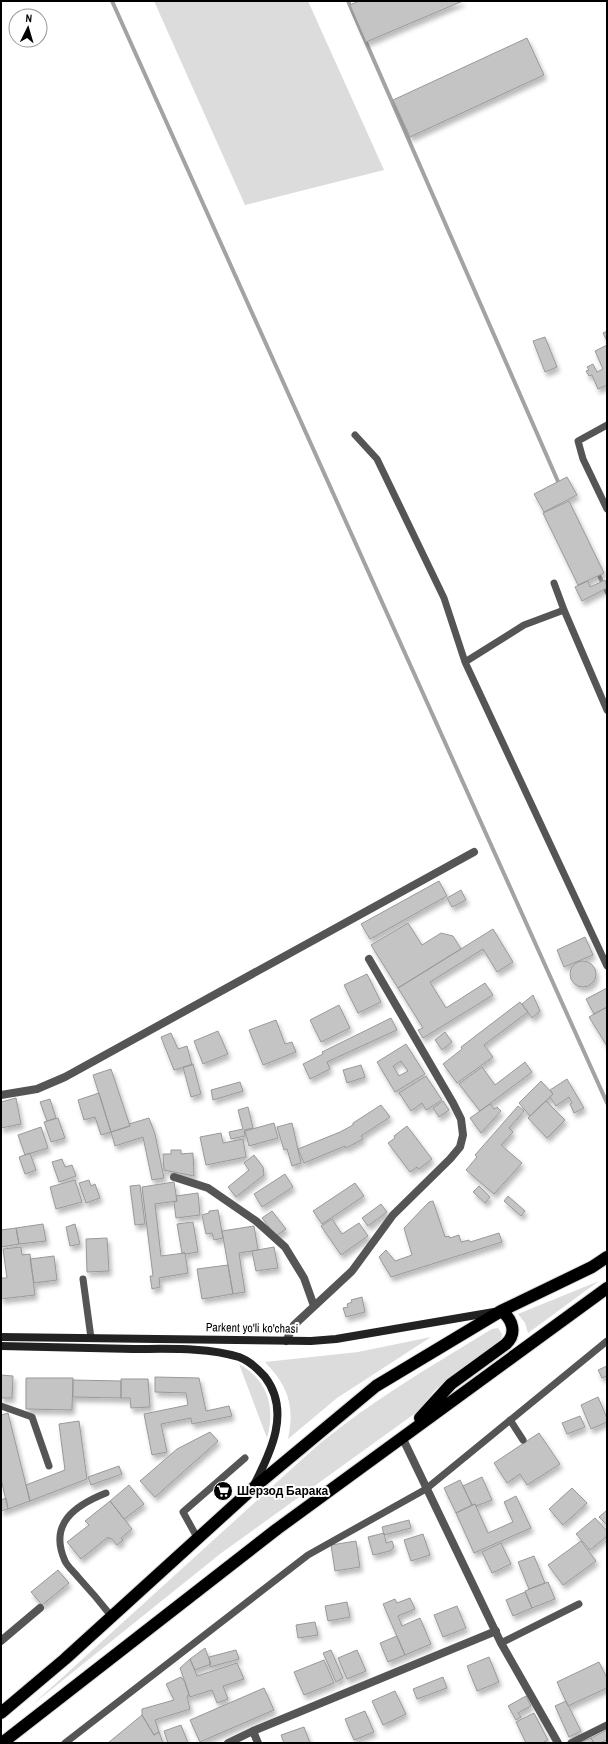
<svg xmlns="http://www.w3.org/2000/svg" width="608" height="1744" font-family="'Archivo Narrow',sans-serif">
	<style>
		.green { fill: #dcdcdc }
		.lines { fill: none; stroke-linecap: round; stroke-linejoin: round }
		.stream { stroke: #a3a3a3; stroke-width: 4 }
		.building { fill: #c4c4c4; stroke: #999; fill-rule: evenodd; filter: url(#shadow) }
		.highway-casing { stroke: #dbdbdb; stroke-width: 14 }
		.lane { stroke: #555; stroke-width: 7 }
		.street { stroke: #555; stroke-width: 8 }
		.secondary { stroke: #222; stroke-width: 8 }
		.highway { stroke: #000; stroke-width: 12 }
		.labels { text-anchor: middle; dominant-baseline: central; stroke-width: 4; stroke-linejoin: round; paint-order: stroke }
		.street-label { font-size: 12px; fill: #000; stroke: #fff }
		.poi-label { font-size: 12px; font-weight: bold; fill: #000; stroke: #fff; text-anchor: start }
	</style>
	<defs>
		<filter id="shadow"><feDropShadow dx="2.5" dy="4.5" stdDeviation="2" flood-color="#0004"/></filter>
	</defs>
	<rect width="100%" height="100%" fill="#fff"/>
	<path class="green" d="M154,1H308L384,170L245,205Z
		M599,1281L528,1333L525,1323L518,1314Z
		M498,1328L502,1334L501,1341L437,1388L417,1412L220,1554L32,1705L319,1444C373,1400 433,1365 492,1329Z
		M431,1337L337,1398L288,1439C295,1406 288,1386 265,1362L358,1352Z
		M239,1364C267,1379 276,1407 267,1438Z"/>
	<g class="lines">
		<path class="stream" d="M112,1L607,1103
			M348,1L560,486
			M597,571L607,593"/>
	</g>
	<path class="building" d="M359,1H463L366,42L350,5Z
		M527,38L544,75L410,137L393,100Z
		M607,331V341L603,333Z
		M545,337L557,367L545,372L533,341Z
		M607,345V385L598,389L592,375L589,376L586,371L589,370L587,367L593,364L597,372L603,369L595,351Z
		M567,477L577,495L544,512L534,494Z
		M569,501L604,573L578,585L543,513Z
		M605,580L607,588L582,601L575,587L588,581L590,587Z
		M439,881L447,896L370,939L361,924Z
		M461,890L466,900L452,907L447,898Z
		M408,923L422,945L441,933L453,936L461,949L398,988L371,945Z
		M493,929L513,962L497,972L483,949L430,982L446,1008L485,983L493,995L423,1038L418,1030L423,1028L398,988Z
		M585,937L593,955L564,967L557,950Z
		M570 974a13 13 0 1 1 26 0a13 13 0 1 1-26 0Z
		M367,974L381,1002L358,1013L344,985Z
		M607,988V1007L594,1014L586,999Z
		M533,995L540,1011L532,1018L522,1004Z
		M520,1002L528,1012L484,1045L493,1057L457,1083L443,1064L462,1049L461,1047Z
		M339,1005L350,1028L321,1042L310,1020Z
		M607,1007V1046L589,1017Z
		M391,1018L397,1030L327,1062L330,1069L310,1079L303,1064L323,1054L322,1052Z
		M276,1020L285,1044L292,1042L296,1052L263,1065L249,1030Z
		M218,1031L228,1054L203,1064L194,1041Z
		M445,1032L452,1042L442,1050L435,1040Z
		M171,1033L178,1049L187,1046L192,1065L174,1070L161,1037Z
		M406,1044L425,1074L395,1092L377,1062ZM401,1061L408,1071L399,1076L393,1066Z
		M525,1062L532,1072L480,1111L459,1084L482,1067L495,1085Z
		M193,1064L201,1094L191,1097L183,1067Z
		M361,1065L365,1077L347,1083L343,1070Z
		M111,1069L130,1126L111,1132L93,1075Z
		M426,1076L442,1100L426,1110L422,1103L411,1111L399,1093Z
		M567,1079L584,1108L574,1113L570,1104L572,1103L569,1097L556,1106L550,1097L553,1094L550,1090Z
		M541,1081L553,1094L530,1116L519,1103Z
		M240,1082L243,1091L213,1100L211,1090Z
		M99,1093L111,1132L101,1135L95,1117L84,1120L78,1100Z
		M16,1098L21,1124L1,1128V1102Z
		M50,1099L56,1118L47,1121L40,1102Z
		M443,1101L449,1110L439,1117L433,1108Z
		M546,1101L565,1120L547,1138L528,1118Z
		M490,1104L494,1109L497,1107L501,1111L481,1133L470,1118Z
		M381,1105L390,1117L361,1136L363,1139L346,1148L345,1146L304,1163L298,1149L340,1132L353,1125V1123Z
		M518,1106L524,1111L509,1128L513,1132L501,1145L522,1163L494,1194L466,1170L477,1157L475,1155Z
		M248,1107L253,1128L244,1130L245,1136L231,1139L229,1132L243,1129L238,1110Z
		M58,1118L65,1138L51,1142L44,1122Z
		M149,1118L155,1134L164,1178L152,1180L143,1137L115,1146L111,1132L130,1126L129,1124Z
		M274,1123L278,1138L249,1146L245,1131Z
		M292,1123L301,1163L292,1166L287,1149L284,1150L277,1127Z
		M407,1126L432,1159L419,1169L417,1167L410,1172L388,1143L395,1138L394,1136Z
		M41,1127L48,1148L25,1155L18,1135Z
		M221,1133L223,1143L243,1139L246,1157L206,1165L200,1137Z
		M171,1150H181V1154L193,1153L194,1176L164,1170L163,1154H171Z
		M30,1153L36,1170L25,1174L19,1157Z
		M254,1155L263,1167L264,1175L236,1197L228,1187L249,1170L244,1163Z
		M62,1159L65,1167L72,1165L76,1176L59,1182L52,1162Z
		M285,1174L293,1187L262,1207L254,1194Z
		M75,1180L82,1202L56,1209L50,1187Z
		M89,1180L91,1186L95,1184L100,1198L86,1203L79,1183Z
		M174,1182L177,1201L155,1204L161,1256L185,1253L188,1273L159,1278L160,1287L152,1289L150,1276H153L142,1187Z
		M355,1183L364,1196L322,1224L313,1211Z
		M140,1185L145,1224L135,1225L130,1186Z
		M479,1186L490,1197L485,1203L473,1192Z
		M198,1193L200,1215L176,1218L174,1202L177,1201L176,1196Z
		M508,1196L525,1211L521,1216L504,1201Z
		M433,1201L445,1237L449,1236L450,1238L459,1235L461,1242L469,1240L470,1242L499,1233L502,1242L391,1277L379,1257L386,1250L395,1261L412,1255L404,1228L429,1202Z
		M381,1204L387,1212L368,1226L362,1218Z
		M218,1210L223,1238L214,1240L212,1233L206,1234L202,1215L209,1213V1211Z
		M272,1211L286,1229L276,1236L262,1218Z
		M332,1219L342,1234L359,1223L368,1236L341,1255L321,1226Z
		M193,1222L198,1252L185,1254V1253H182L177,1224Z
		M43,1224L46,1241L19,1244L16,1228Z
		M75,1224L80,1244L70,1246L66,1227Z
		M254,1226L258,1250L239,1253L245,1292L233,1294L222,1231Z
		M16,1228L19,1244L1,1247V1230Z
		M107,1238L109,1271L87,1272L86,1239Z
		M21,1247L22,1255L30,1254L35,1295L1,1299V1278H7L3,1249Z
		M274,1247L278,1268L256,1271L252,1251Z
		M54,1256L57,1280L34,1283L30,1259Z
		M228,1265L233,1294L202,1299L197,1269Z
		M362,1297L365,1312L346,1317L343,1308L348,1307L347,1304L352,1302L351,1300Z
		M607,1366V1376L602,1378L598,1370Z
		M1,1375L13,1376L12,1398H1Z
		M155,1377L199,1378L206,1411L229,1406L232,1416L192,1424L191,1418L161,1424L167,1452L152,1455L144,1414L188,1405L186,1393L155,1392Z
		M26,1378H73L72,1410L26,1409Z
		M121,1379H148L150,1407L131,1408L130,1398H121Z
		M73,1380L121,1381V1398L73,1397Z
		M598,1397L607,1418V1422L591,1429L581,1405Z
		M8,1413L30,1501L8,1509L1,1479V1415Z
		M580,1416L585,1427L567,1434L562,1423Z
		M79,1421L87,1479L30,1501L26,1485L65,1470L59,1424Z
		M210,1432L218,1441L155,1497L140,1481L177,1449Z
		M539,1433L560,1464L527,1485L520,1474L507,1483L494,1463Z
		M119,1466L122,1474L91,1485L88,1477Z
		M482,1477L492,1500L476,1506L475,1504L472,1505L463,1486Z
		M460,1480L472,1505L456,1513L444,1488Z
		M129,1485L144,1504L124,1519L110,1501Z
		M572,1488L587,1503L563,1525L549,1509Z
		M516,1496L531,1528L474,1553L456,1513L475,1504L488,1533L513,1522L504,1502Z
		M6,1498L8,1509L1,1511V1500Z
		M110,1501L132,1529L121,1538L123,1540L117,1545L111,1538L109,1539L108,1537L81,1559L67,1542L89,1525L85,1521Z
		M607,1510V1525L599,1517Z
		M595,1518L607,1531V1536L590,1550L576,1534Z
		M409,1520L411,1528L384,1535L382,1527Z
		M384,1533L386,1543L392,1541L394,1547L390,1551L373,1555L368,1537Z
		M423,1534L430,1555L411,1561L404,1540Z
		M356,1541L360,1567L335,1571L331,1545Z
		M581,1541L596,1561L563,1585L548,1565Z
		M501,1543L511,1564L492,1573L482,1552Z
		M534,1556L545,1583L529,1589L518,1562Z
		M58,1570L69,1583L42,1605L31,1592Z
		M548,1582L555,1599L532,1608L525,1591Z
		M525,1592L532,1608L513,1616L506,1600Z
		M410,1598L415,1609L398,1616L402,1626L420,1618L431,1644L405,1655L383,1604L395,1599L397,1603Z
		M347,1602L350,1617L328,1621L325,1606Z
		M457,1606L466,1628L443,1637L434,1615Z
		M315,1622L318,1635L298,1638L296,1625Z
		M397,1636L405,1655L388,1662L380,1643Z
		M205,1648L211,1664L195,1670L190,1659Z
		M236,1650L239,1659L210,1667L209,1657Z
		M331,1650L343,1678L336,1682L323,1653Z
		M357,1650L366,1671L347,1679L338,1658Z
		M489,1657L499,1682L477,1691L467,1666Z
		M190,1659L197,1676L237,1663L244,1679L223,1686L228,1699L217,1703L212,1690L190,1697L180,1668Z
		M324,1660L334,1683L304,1695L294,1672Z
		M599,1662L607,1678V1688L568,1706L557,1682Z
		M181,1677L185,1682L189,1695L187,1696L190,1709L155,1720L159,1732L154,1735L142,1715V1709L174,1700L166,1684Z
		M443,1677L447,1688L417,1699L413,1689Z
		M264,1688L274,1710L200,1742L190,1720Z
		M395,1691L406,1714L383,1725L372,1701Z
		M526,1696L531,1706L518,1713L521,1717L516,1720L508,1706Z
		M566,1701L581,1731L569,1737L555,1706Z
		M365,1711L374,1732L354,1740L345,1719Z
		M534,1713L548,1740L542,1743H526L516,1722Z
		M142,1715L154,1735L159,1732L163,1743H108Z
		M181,1725L188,1743H168L164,1731Z
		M304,1727L310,1743H284L281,1735Z
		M607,1730V1740L600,1743H594L591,1738Z
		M591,1738L594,1743H581V1742Z"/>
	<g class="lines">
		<defs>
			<path id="highway" d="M420,1418L451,1384L506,1344C517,1334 513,1319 501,1311
				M1,1713L65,1659L251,1490L376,1386L501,1311L592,1267L607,1257
				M2,1743L277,1529L607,1288"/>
		</defs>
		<use href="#highway" class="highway-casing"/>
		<path class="lane" d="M607,425L578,441L583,459L607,509
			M355,435L377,459L444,598L465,662L607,966
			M554,583L564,610L607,710
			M465,662L524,625L564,610
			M83,1279L91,1338
			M1,1406L32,1417L49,1466
			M510,1420L523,1440
			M106,1493C76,1505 48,1523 65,1561C67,1566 74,1572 78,1577C90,1590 101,1603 112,1617
			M198,1539L183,1512L245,1458
			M501,1643L579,1604
			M65,1743L308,1555L426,1489L607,1341
			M571,1743L607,1725"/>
		<path class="street" d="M1,1095L37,1089L65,1077L474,852
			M174,1177L208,1188L256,1221L285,1247L304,1278L314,1306
			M286,1341L294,1325L352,1271L393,1215L450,1159L460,1147L463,1135L461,1119L453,1103L369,959
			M402,1437L501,1643L558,1743
			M1,1641L40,1608
			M253,1731L258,1743
			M228,1743L253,1731L496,1631"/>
		<path class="secondary" d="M1,1337L311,1341L336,1339L494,1312
			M1,1346C45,1347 90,1348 134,1349C168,1349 207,1347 239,1357C250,1361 258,1369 265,1377C291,1411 271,1452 254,1485"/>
		<use href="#highway" class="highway"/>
	</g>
	<defs>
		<symbol id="supermarket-disc" viewBox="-11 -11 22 22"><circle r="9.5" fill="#000" stroke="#fff"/><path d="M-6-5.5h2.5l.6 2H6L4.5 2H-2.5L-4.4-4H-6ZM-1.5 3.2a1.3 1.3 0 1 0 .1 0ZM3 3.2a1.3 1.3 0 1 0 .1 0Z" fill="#fff"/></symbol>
	</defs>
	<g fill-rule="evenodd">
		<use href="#supermarket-disc" x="212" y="1480" width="22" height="22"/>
	</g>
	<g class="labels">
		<g class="street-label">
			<text transform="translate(252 1328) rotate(1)">Parkent yo'li ko'chasi</text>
		</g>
		<g class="poi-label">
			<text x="237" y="1491">Шерзод Барака</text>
		</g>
	</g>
	<rect width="608" height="1744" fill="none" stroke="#000000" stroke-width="4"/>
	<g transform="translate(28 28) rotate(5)"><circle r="19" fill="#ffffff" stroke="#999999"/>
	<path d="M0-3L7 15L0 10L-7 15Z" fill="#000000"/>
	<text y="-6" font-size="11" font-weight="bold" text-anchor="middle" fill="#000000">N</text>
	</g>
</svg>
